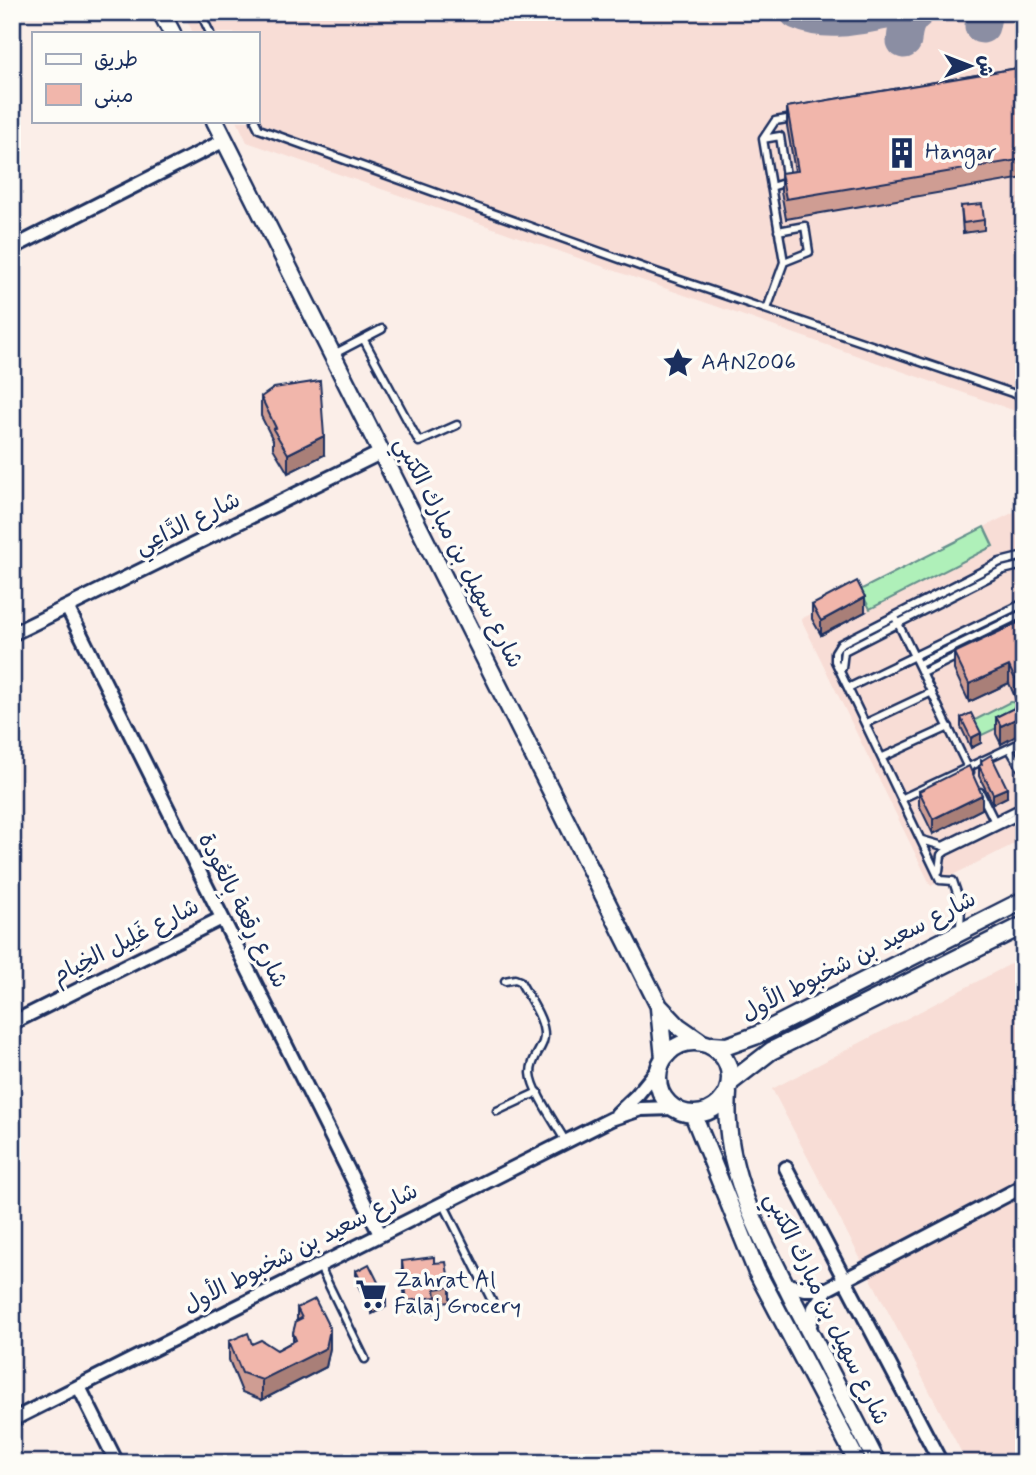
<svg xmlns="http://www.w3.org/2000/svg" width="1036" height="1475" font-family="Mynerve,'Playpen Sans Arabic',sans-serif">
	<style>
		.built { fill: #f8ddd6 }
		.green { fill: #aff0b9; stroke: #65908c; stroke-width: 2 }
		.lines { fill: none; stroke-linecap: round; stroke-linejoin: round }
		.taxiway { stroke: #8b8ea3; stroke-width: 35 }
		.lane-casing { stroke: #1b2f5e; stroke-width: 11 }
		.street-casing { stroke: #1b2f5e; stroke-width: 18 }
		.secondary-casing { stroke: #1b2f5e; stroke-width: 21 }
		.path { stroke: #1b2f5e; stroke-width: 2.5; stroke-dasharray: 5 5; stroke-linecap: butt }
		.lane { stroke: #fdfcf7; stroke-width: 6 }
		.street { stroke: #fdfcf7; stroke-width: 12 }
		.secondary { stroke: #fdfcf7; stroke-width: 16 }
		.wall { fill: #cf9d93; stroke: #1b2f5e; stroke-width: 2 }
		.shaded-wall { fill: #a97f78; stroke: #1b2f5e; stroke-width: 2 }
		.building { fill: #f1b6ab; stroke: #1b2f5e; stroke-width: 2 }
		.labels { text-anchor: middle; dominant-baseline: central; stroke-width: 7; stroke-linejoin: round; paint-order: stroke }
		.poi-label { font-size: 23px; fill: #1b2f5e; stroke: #fdfcf7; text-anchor: start }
		.street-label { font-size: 23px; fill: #1b2f5e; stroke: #fdfcf7 }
	</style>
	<rect width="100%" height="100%" fill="#fbeee8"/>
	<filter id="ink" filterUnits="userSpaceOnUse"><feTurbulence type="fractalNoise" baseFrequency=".0143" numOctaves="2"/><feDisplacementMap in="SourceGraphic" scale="14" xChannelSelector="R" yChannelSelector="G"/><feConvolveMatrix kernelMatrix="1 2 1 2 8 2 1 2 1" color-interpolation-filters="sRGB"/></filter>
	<g filter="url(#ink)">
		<path class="built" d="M183,12H1024V414L247,142L237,121H257V33H193Z
			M1024,507V839L931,886L801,619Z
			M1024,957V1463H967L772,1089Z"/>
		<path class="green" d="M984,527L993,546L870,609L860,590Z
			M1010,702L1024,703V715L980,736L973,721Z"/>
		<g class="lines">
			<path class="taxiway" d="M797,12C826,25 855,18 885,12
				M982,26L985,12
				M904,41C905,29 907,19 917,12"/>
			<defs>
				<path id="lane" d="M200,12L210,33
					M255,121L259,129L656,272L1024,397
					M763,139L780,136L787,182L771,187
					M778,231L805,226L809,252L784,262
					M767,309L784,262L763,139L775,121L793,118
					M364,340L419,442L457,425
					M334,354L382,329
					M895,617L970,772
					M919,664L1024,613
					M842,668L844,651L1003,570L1024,565
					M923,673L959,655
					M848,688L1024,603
					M866,723L932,692
					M1009,748L1024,773
					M883,757L949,727
					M980,792L994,820
					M903,798L1024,741
					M922,840L943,846L1024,806
					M939,871L941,855L946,851L1024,813
					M940,880L835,661V652L840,644L1000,562L1024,556
					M940,880L953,881L961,905L960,929
					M505,981L515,979L520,981C528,997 549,1024 543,1042C539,1053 531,1060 531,1073C532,1091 556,1124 566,1142
					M497,1111L538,1092
					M443,1203L492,1301
					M319,1265L365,1359"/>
				<path id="street" d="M12,248L225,140
					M67,607L380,1234
					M12,634L382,452
					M12,1023L222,918
					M617,1114L637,1095L659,1068
					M786,1168L941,1463
					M786,1285L806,1289H827
					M809,1330L814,1308L827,1289L1024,1186
					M79,1387L117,1463
					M12,1420L611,1119L641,1109L673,1108"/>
				<path id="secondary" d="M161,12L172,33
					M215,121L659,1006L678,1026L701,1042
					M659,1008L664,1058
					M658 1078a36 36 0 1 1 72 0a36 36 0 1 1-72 0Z
					M712,1045L727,1046L755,1036L1024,900
					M731,1082L771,1051L1024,925
					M728,1093C722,1170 761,1235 794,1302C822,1356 850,1409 877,1463
					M693,1114L756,1270L858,1463"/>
			</defs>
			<use href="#lane" class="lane-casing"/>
			<use href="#street" class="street-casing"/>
			<use href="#secondary" class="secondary-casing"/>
			<path class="path" d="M664 1077a30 30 0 1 1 60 0a30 30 0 1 1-60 0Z"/>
			<use href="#lane" class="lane"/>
			<use href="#street" class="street"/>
			<use href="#secondary" class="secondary"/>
		</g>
		<path class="wall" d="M1024,67V178L786,219L781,192V173L795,171L787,126V107Z
			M961,206L984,220V230L963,233Z
			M261,397L324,455L288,473L273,448V440L261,416Z
			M812,605L865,612L821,635L812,619Z
			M1024,620V692L1015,697L1009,683L969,702L954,670V653Z
			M1024,703L1001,744L996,734V717Z
			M961,718L981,743L971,748L961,727Z
			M981,761L1007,797L993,804L979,776V766L981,765Z
			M919,791L982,809L933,834L919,805Z
			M402,1261L434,1263L450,1287V1302L436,1304V1312L407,1315L402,1275Z
			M356,1271L386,1307L372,1314L356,1281Z
			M297,1308L330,1348L326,1367L262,1400L242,1392L229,1360V1341L277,1350L293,1341V1333L297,1320Z"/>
		<path class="shaded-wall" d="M324,436V455L288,473V454Z
			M865,597V612L821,635V621Z
			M1009,666V683L969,702V684Z
			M1024,674V692L1015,697V679Z
			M1024,715V732L1001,744V726Z
			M981,733V743L971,748V738Z
			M1007,788V797L993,804V794Z
			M982,795V809L933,834V819Z
			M386,1298V1307L372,1314V1305Z
			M330,1329V1348L326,1367L262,1400V1380Z"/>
		<path class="building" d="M1024,67V159L786,199L781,173L798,171L787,107Z
			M982,204L984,220L963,223L961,206Z
			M320,381L324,436L288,454L273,429L276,428L261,397L274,388Z
			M857,581L865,597L821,621L812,605Z
			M1024,620V674L1015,679L1009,666L969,684L954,653Z
			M1024,703V715L1001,726L996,717Z
			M971,713L981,733L971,738L961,718Z
			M991,755L1007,788L993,794L979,766L982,764L981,761Z
			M969,766L982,795L933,819L919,791Z
			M434,1257V1263L446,1262L450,1287L435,1289L436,1297L407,1301L402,1261Z
			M369,1264L386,1298L372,1305L356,1271Z
			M315,1299L330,1329L326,1348L262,1380L242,1373L229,1341L248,1333L252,1344L261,1340L277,1350L296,1340L293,1333L296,1321L302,1318L297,1308Z"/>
	</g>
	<defs>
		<symbol id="building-bare" viewBox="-9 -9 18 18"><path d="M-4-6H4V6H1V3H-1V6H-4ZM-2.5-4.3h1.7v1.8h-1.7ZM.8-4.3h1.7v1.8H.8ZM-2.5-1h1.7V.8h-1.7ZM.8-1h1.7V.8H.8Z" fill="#1b2f5e" stroke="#fdfcf7" stroke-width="2.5" paint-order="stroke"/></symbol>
		<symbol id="sight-bare" viewBox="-9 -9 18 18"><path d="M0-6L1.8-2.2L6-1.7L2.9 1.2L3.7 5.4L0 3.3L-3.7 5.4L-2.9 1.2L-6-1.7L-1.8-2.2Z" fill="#1b2f5e" stroke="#fdfcf7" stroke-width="2.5" paint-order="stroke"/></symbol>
		<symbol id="supermarket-bare" viewBox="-9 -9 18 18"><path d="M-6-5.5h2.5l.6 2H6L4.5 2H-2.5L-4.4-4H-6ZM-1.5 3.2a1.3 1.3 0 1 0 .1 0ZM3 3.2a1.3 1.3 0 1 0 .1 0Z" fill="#1b2f5e" stroke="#fdfcf7" stroke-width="2.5" paint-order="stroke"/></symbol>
	</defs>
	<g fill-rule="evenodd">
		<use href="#building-bare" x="880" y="131" width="44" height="44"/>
		<use href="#sight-bare" x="656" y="341" width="44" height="44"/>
		<use href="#supermarket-bare" x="349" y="1272" width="44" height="44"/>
	</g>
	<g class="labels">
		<g class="poi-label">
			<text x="925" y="153">Hangar</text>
			<text x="701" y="363">AAN2006</text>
			<text x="394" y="1281">Zahrat Al<tspan x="394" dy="26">Falaj Grocery</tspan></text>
		</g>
		<g class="street-label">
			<text transform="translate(188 524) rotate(-26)">شارع الدَّاعِي</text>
			<text transform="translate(458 553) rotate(63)">شارع سهيل بن مبارك الكتبي</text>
			<text transform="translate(242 911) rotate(63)">شارع رِقعة بِالعُودة</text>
			<text transform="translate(126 942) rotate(-27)">شارع غَلِيل الخِيام</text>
			<text transform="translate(859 957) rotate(-27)">شارع سعيد بن شخبوط الأول</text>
			<text transform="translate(301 1249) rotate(-27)">شارع سعيد بن شخبوط الأول</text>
			<text transform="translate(826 1309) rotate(64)">شارع سهيل بن مبارك الكتبي</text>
		</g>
	</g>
	<rect width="1036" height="1475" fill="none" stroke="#fdfcf7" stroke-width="42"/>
	<rect x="21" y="21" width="994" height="1433" fill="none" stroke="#1b2f5e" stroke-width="2.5" filter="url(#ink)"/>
	<rect x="32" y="32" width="228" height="91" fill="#fdfcf7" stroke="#a3aaba" stroke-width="2"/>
	<rect x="46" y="54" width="35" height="10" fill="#fdfcf7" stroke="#a3aaba" stroke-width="2"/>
	<text x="94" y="66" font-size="21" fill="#1b2f5e">طريق</text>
	<rect x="46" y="84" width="35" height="21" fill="#f1b6ab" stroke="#a3aaba" stroke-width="2"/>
	<text x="94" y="102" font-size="21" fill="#1b2f5e">مبنى</text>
	<g transform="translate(970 66) rotate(90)" stroke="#fdfcf7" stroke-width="5" paint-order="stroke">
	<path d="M0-5L12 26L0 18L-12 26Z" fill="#1b2f5e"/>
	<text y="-10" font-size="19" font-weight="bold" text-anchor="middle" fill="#1b2f5e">ش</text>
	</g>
</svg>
